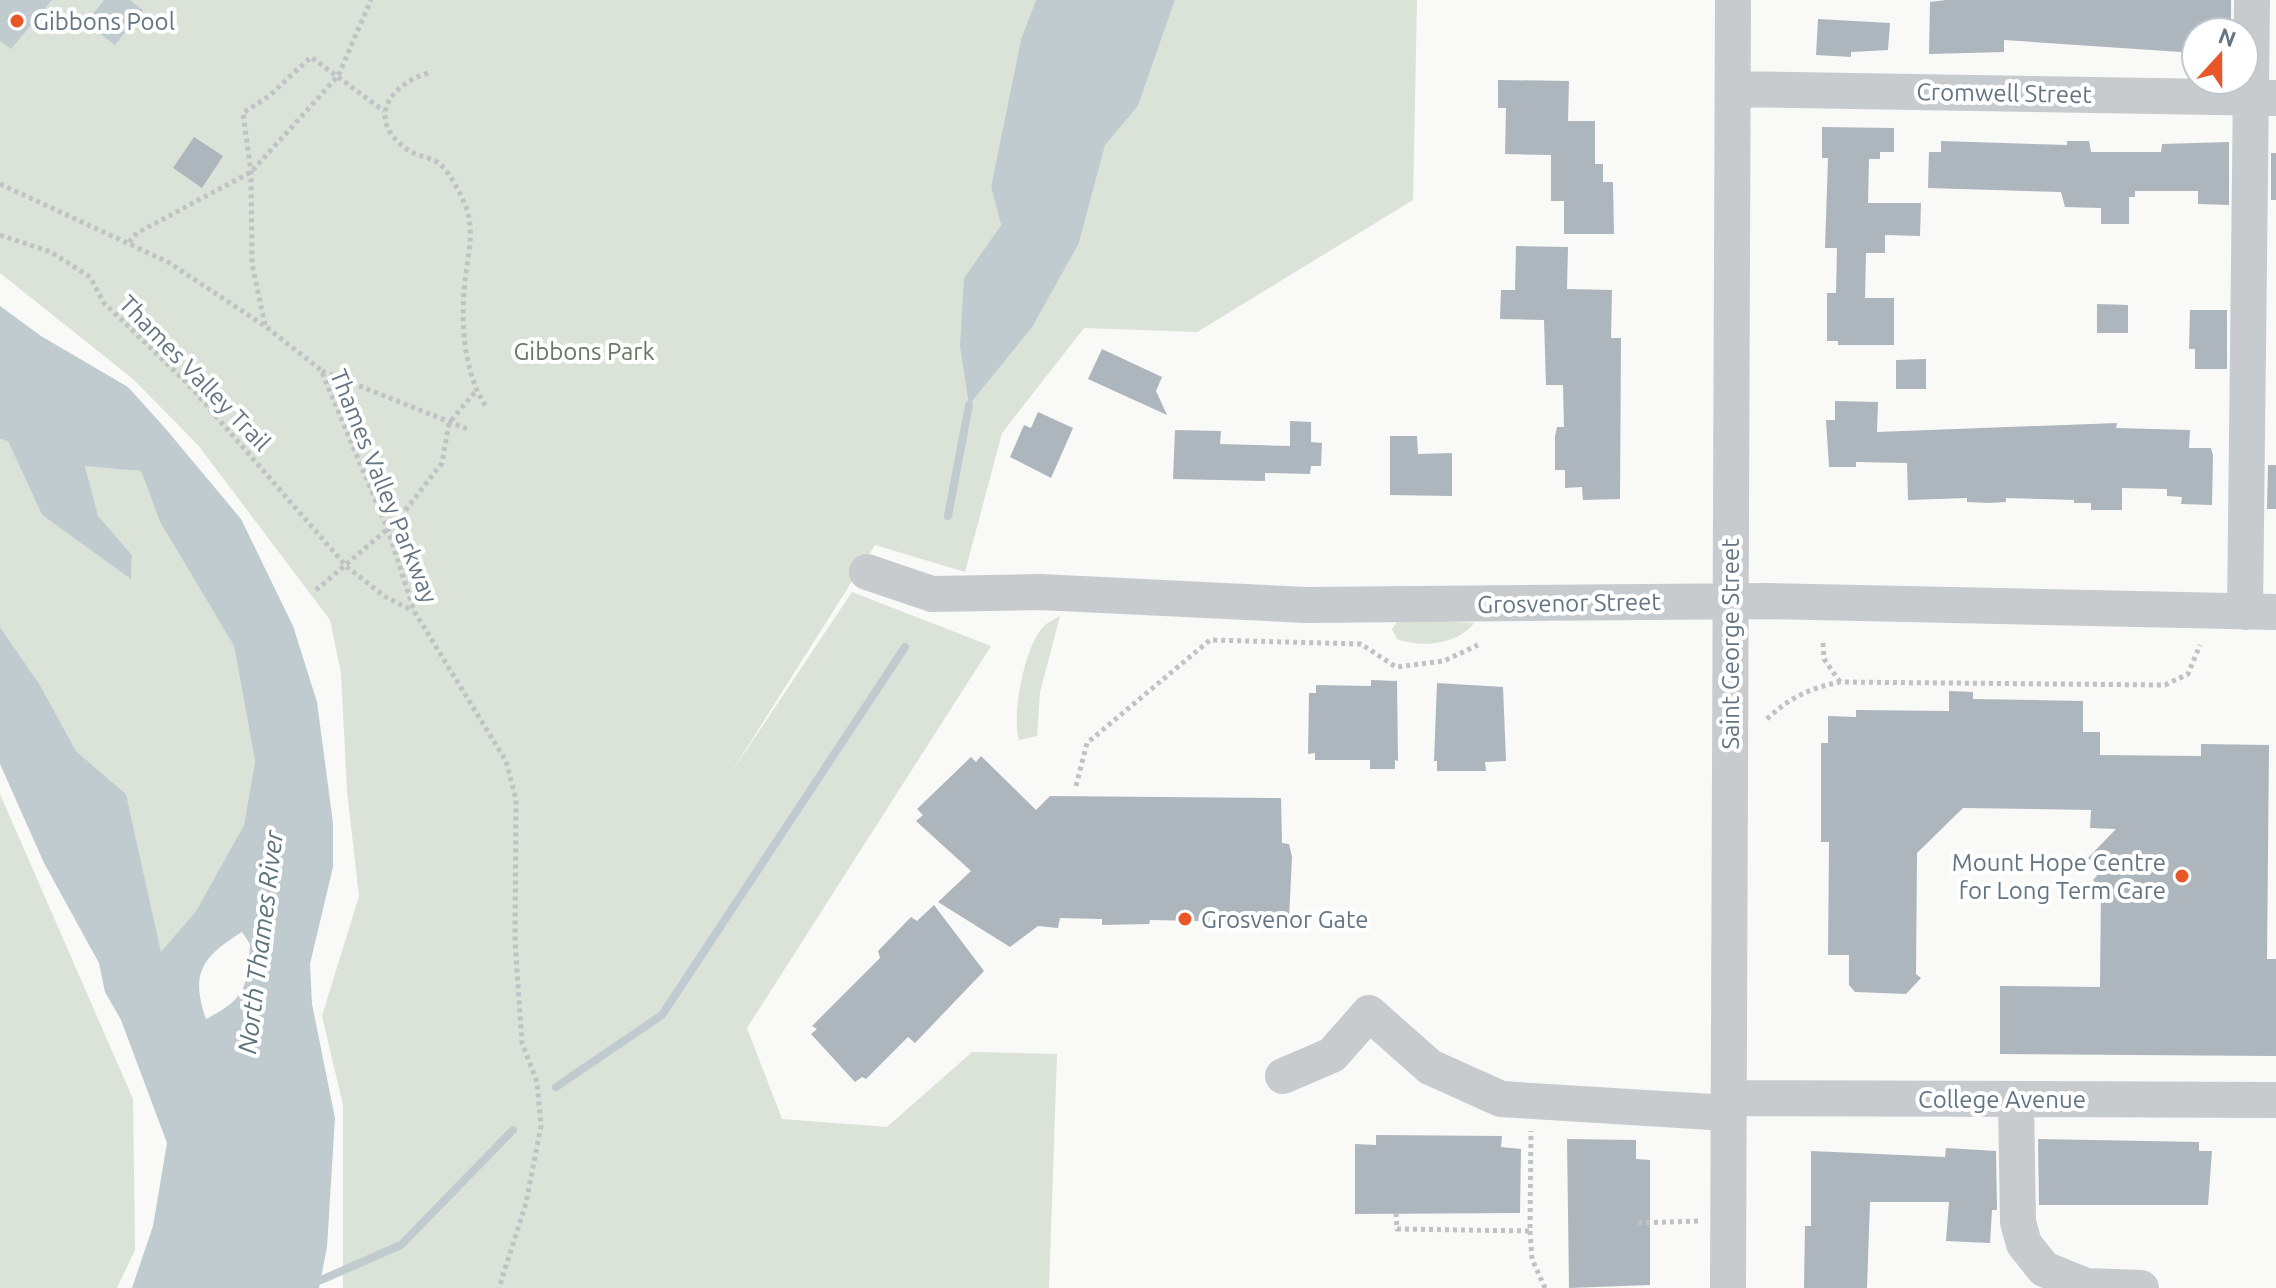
<svg xmlns="http://www.w3.org/2000/svg" width="2276" height="1288" font-family="Ubuntu,sans-serif">
	<style>
		.green { fill: #dbe2d8 }
		.water { fill: #c0cbcf; fill-rule: evenodd }
		.lines { fill: none; stroke-linecap: round; stroke-linejoin: round }
		.stream { stroke: #c0cbcf; stroke-width: 8 }
		.building { fill: #adb6bc }
		.path { stroke: #c0c3c5; stroke-width: 5; stroke-dasharray: 4 4; stroke-linecap: butt }
		.minor { stroke: #c7cbce; stroke-width: 36 }
		.poi-dot { fill: #e95627; stroke: #fff; stroke-width: 3 }
		.labels { text-anchor: middle; dominant-baseline: central; stroke-width: 8; stroke-linejoin: round; paint-order: stroke }
		.poi-label { font-size: 24px; fill: #637583; stroke: #fff; text-anchor: start }
		.street-label { font-size: 24px; fill: #637583; stroke: #fff }
		.park-label { font-size: 24px; fill: #667a63; stroke: #fff }
		.water-label { font-size: 26px; font-style: italic; fill: #5e747c; stroke: #fff }
	</style>
	<rect width="100%" height="100%" fill="#f9f9f7"/>
	<path class="green" d="M0,0H1036L1021,39L991,187L1001,225L964,278L1033,326L1079,243L1105,144L1138,106L1175,0H1417L1413,200L1197,332L1084,328L1002,433L965,572L875,545L729,776L852,592L991,646L747,1028L782,1119L887,1127L972,1052L1057,1054L1049,1288H343V1105L322,1016L359,896L347,791L341,673L330,620L198,445L133,379L0,273Z
		M0,439L8,440L42,515L131,578L132,555L97,516L85,465L141,471L160,522L234,646L255,761L244,825L196,911L161,953L126,794L76,751L40,685L0,627Z
		M1060,616L1040,692L1037,736L1019,740C1011,715 1025,644 1044,626C1048,622 1055,619 1060,616Z
		M1399,619L1474,623C1458,645 1420,648 1397,639L1392,629Z
		M0,794L133,1099L135,1250L117,1288H0Z"/>
	<path class="water" d="M0,0H52L11,49L0,41Z
		M104,0H130L143,10L115,45L86,23Z
		M1036,0H1175L1138,106L1105,145L1079,243L1033,326L969,405L960,346L964,278L1001,225L991,187L1021,39Z
		M0,306L41,336L128,387L165,428L241,519L293,626L317,702L333,823V867L310,964L312,1004L335,1118L327,1247L319,1288H132L153,1226L167,1143L121,1020L105,992L99,963L44,863L0,764V627L40,685L76,751L126,794L161,952L196,911L244,825L255,761L234,646L160,522L141,471L85,466L98,516L132,555L131,579L42,515L8,441L0,439ZM242,932L250,944C247,987 247,998 206,1019C190,973 202,957 242,932Z"/>
	<g class="lines">
		<path class="stream" d="M948,516L969,405
			M556,1087L662,1015L905,647
			M321,1280L401,1245L513,1130"/>
	</g>
	<path class="building" d="M1946,0H2231V32H2196V53L2004,40V52L1929,54L1930,2Z
		M1818,19L1890,23L1888,50L1851,52V57L1816,55Z
		M1498,80L1569,81L1568,121H1595V164H1603V182H1613L1614,234H1564V201H1551V155L1505,154L1506,108H1498Z
		M1822,127L1894,128V152H1880V159H1869L1868,203H1921L1920,236L1885,235V253H1866L1865,298H1894V345H1838V341H1827V293H1836L1837,248H1825L1828,158H1822Z
		M194,137L223,156L202,188L173,168Z
		M1941,141L2067,145V141H2089L2091,152H2161L2162,144L2229,142V205L2198,204V191H2135V197H2129V224H2101V208L2065,207L2061,192L1928,188L1929,152H1941Z
		M2271,153H2276V200H2271Z
		M1516,246L1568,247L1567,289L1612,290L1611,338H1621L1620,499L1583,500L1582,487L1565,488V470H1555V436L1557,427H1564L1563,385H1546L1544,320L1500,319L1501,290H1515Z
		M2097,304L2128,305V333H2097Z
		M2190,310H2227V369H2195V349H2189Z
		M1102,349L1162,377L1156,391L1167,415L1088,379Z
		M1926,359V389H1896V360Z
		M1835,401L1878,402L1877,432L2117,423L2116,428L2190,430L2189,448H2211L2213,455L2212,505L2181,504L2182,497L2167,496V489L2122,488V510H2091V503H2074V500L2006,498V502L1989,503L1967,502V498L1908,500L1907,463L1856,462V467H1829L1826,420H1835Z
		M1038,412L1073,428L1051,478L1010,457L1024,425L1031,428Z
		M1290,421L1311,422V442L1322,443L1321,466H1311L1310,474L1265,473V481L1173,479L1175,430L1221,431L1220,444L1290,446Z
		M1390,436H1417L1418,454L1452,453V496L1390,495Z
		M2268,465H2276V509H2267Z
		M1371,680L1397,681L1398,761L1395,760V769H1370V760H1315V753L1308,754L1309,693H1316V685L1371,686Z
		M1437,683L1503,687L1506,761L1485,762L1486,771H1437V761H1434Z
		M1949,691L1973,692V699L2083,701V732H2100V755L2201,756V744L2269,745L2267,959H2276V1056L2000,1054V986L2100,987L2101,888L2093,880L2101,871L2088,858L2116,829L2090,828L2091,810L1963,808L1917,853L1916,974L1921,978L1906,994L1855,992L1849,985V955H1828L1829,842H1821V743H1828V716L1856,717V710L1949,711Z
		M981,756L1036,810L1050,796L1281,798L1282,843L1289,844L1292,857L1289,919L1254,921L1252,928L1202,927V921L1150,920L1149,924L1102,925V919L1060,918L1058,928L1038,926L1010,947L938,902L971,871L916,821L923,815L917,809L971,757L976,762Z
		M934,905L984,971L915,1043L908,1037L866,1079L862,1077L855,1082L811,1034L817,1029L812,1026L880,958L878,951L911,917L917,921Z
		M1376,1135L1502,1136L1501,1147L1521,1149L1520,1213L1355,1214V1144L1376,1145Z
		M1567,1139L1636,1140V1159L1650,1160V1285L1569,1288Z
		M2038,1139L2199,1142V1151H2212L2208,1205H2039Z
		M1946,1148L1996,1151L1997,1210H1992L1990,1243L1946,1241L1949,1202H1870L1867,1288H1804L1805,1226H1811V1151L1945,1157Z"/>
	<g class="lines">
		<path class="path" d="M428,73C387,86 366,121 408,150C418,157 433,157 441,165C452,176 460,193 466,207C474,229 469,250 466,273C460,316 462,372 487,408
			M0,184L168,262L265,326L321,370L388,530L414,611L506,761L516,799L515,941L522,1043L537,1082L541,1126L526,1203L499,1288
			M0,235L51,252L90,277L104,303L188,384L346,566L384,596L413,611
			M129,242L137,233L251,172L338,76L371,0
			M265,325L252,264L251,172L243,113L269,96L311,57L384,111
			M322,371L470,430
			M316,590L397,521L442,463L449,423L475,392
			M1823,643L1824,659L1840,682
			M1767,719C1789,698 1810,688 1840,682L2165,685L2188,674L2200,645
			M1076,786L1087,743L1210,640L1361,644L1396,667L1444,661L1478,645
			M1396,1213L1397,1229L1530,1231L1531,1131
			M1638,1223L1699,1221
			M1530,1231L1532,1259L1545,1288"/>
		<path class="minor" d="M1733,89L2276,98
			M867,572L932,594L1040,592L1306,605L1767,601L2276,612
			M2245,612L2252,0
			M1283,1076L1332,1055L1369,1013L1430,1067L1501,1099L1728,1113
			M1728,1098L2276,1100
			M2016,1100L2018,1222L2024,1244L2044,1269L2086,1286L2141,1288
			M1728,1288L1733,0"/>
	</g>
	<g class="poi-dot">
		<circle cx="17" cy="21" r="8"/>
		<circle cx="2182" cy="876" r="8"/>
		<circle cx="1185" cy="919" r="8"/>
	</g>
	<g class="labels">
		<g class="poi-label">
			<text x="33" y="21">Gibbons Pool</text>
			<text x="2166" y="862" text-anchor="end">Mount Hope Centre<tspan x="2166" dy="28">for Long Term Care</tspan></text>
			<text x="1201" y="919">Grosvenor Gate</text>
		</g>
		<g class="street-label">
			<text transform="translate(2004 93) rotate(1)">Cromwell Street</text>
			<text transform="translate(195 373) rotate(46)">Thames Valley Trail</text>
			<text transform="translate(384 486) rotate(68)">Thames Valley Parkway</text>
			<text transform="translate(1569 603) rotate(-1)">Grosvenor Street</text>
			<text transform="translate(1730 644) rotate(-90)">Saint George Street</text>
			<text x="2002" y="1099">College Avenue</text>
		</g>
		<g class="park-label">
			<text x="584" y="351">Gibbons Park</text>
		</g>
		<g class="water-label">
			<text transform="translate(260 942) rotate(-83)">North Thames River</text>
		</g>
	</g>
	<g transform="translate(2220 56) rotate(21)"><circle r="38" fill="#ffffff" stroke="#c1c8cd" stroke-width="2"/>
	<path d="M0-6L14 30L0 20L-14 30Z" fill="#e95627"/>
	<text y="-12" font-size="22" font-weight="bold" text-anchor="middle" fill="#637583">N</text>
	</g>
</svg>
